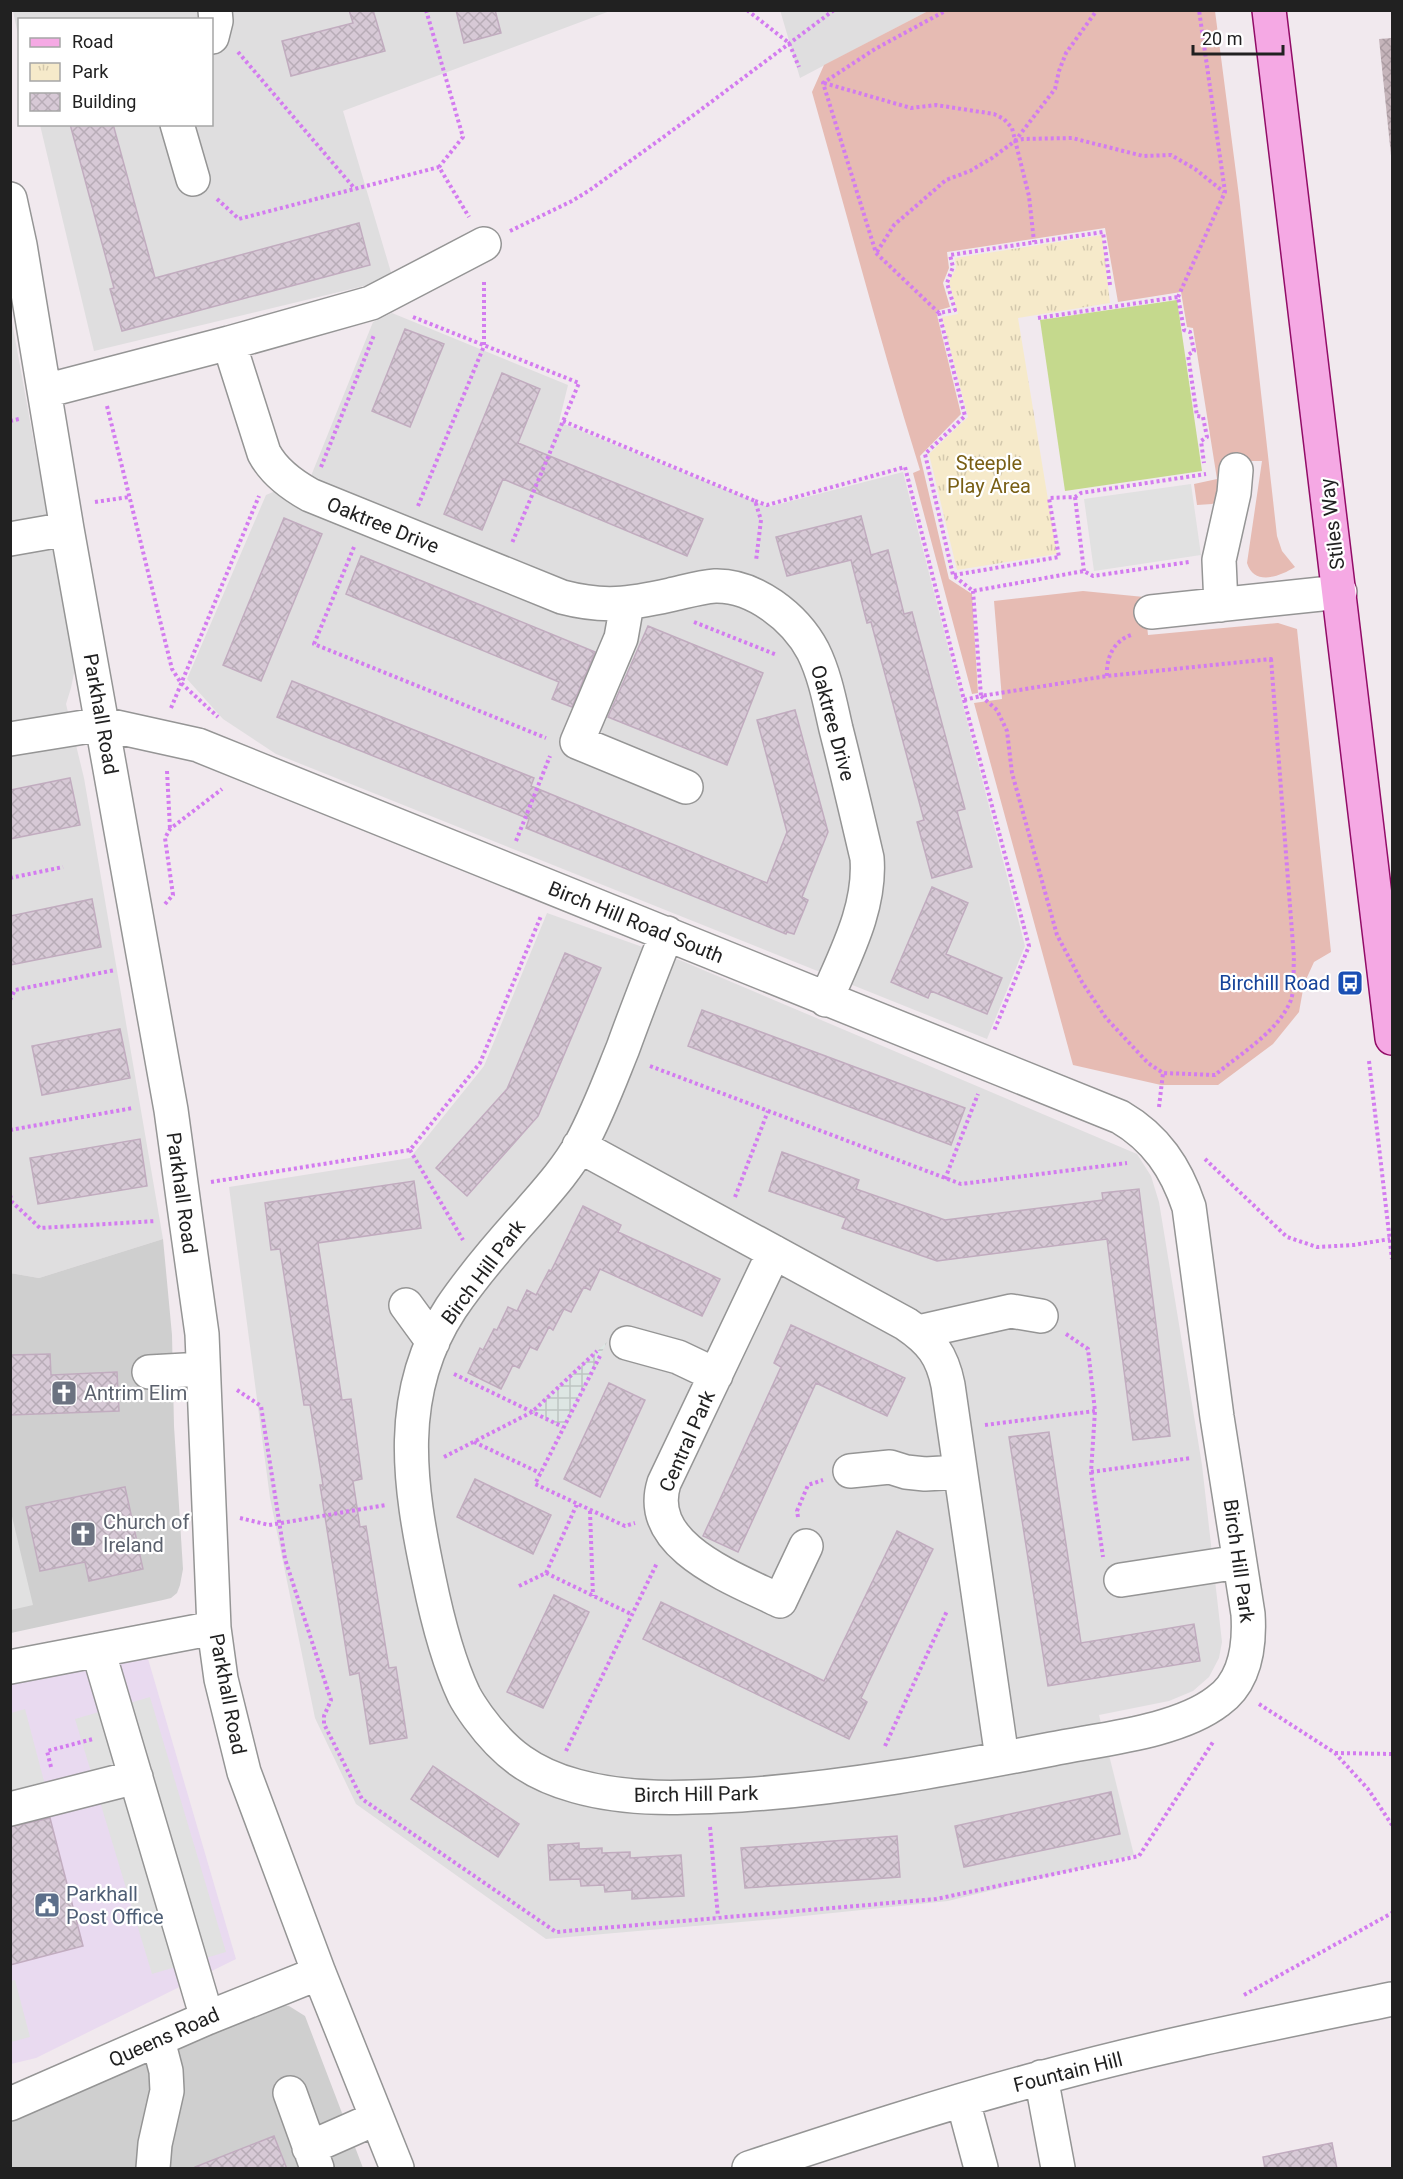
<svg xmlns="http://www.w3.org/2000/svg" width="1403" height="2179" font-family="Roboto,sans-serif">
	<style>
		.residential { fill: #dfdedf }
		.commercial { fill: #e9daf0 }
		.religious { fill: #cfcfcf }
		.construction { fill: url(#construction-cross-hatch) }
		.grass { fill: #e6bbb3 }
		.park { fill: url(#park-tufts) }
		.pitch { fill: #c5d98d }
		.parking { fill: #e1e1e1 }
		.plaza { fill: url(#plaza-grid) }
		.building { fill: url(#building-cross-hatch); stroke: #c1acbf; stroke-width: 1.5 }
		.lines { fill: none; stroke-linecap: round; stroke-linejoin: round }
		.minor-casing { stroke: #959595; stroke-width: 36 }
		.major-casing { stroke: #920c67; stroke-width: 36 }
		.path { stroke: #d37bf0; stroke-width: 4; stroke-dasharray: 3 3; stroke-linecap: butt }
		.minor { stroke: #fff; stroke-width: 33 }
		.major { stroke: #f5a9e4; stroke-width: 33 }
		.labels { text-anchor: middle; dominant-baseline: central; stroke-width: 4.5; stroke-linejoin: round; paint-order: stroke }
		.park-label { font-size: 20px; fill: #795f15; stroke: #fff }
		.street-label { font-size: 20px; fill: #212121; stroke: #fff }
		.transit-label { font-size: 20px; fill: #164399; stroke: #fff; text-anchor: end }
		.worship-label { font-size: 20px; fill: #5b616d; stroke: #fff; text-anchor: start }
		.service-label { font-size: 20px; fill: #4e5e75; stroke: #fff; text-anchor: start }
	</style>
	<defs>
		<pattern id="construction-cross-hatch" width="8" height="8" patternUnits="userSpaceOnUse" patternTransform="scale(1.5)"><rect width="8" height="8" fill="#c5b4ba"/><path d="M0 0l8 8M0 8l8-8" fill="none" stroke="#a99aa0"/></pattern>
		<pattern id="park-tufts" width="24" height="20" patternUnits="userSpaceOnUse" patternTransform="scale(1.5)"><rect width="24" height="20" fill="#f6eaca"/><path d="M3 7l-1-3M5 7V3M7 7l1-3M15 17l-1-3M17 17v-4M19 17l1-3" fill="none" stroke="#d3c8ad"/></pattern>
		<pattern id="plaza-grid" width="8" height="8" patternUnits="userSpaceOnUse" patternTransform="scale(1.5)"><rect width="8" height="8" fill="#dde6e3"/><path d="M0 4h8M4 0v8" fill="none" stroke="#bdc5c2"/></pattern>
		<pattern id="building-cross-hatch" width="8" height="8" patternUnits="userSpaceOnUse" patternTransform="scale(1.5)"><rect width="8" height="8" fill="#d7c9d6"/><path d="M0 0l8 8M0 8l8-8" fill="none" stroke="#b8acb7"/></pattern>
	</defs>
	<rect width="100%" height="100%" fill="#f1e9ee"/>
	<path class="residential" d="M780,10L928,11L800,78Z
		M13,11H610L343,111L393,279L94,351L40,125L212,124V20H20L19,39Z
		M10,311L75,668L71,688L66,704L84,778L163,1239L39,1278L10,1273Z
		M392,313L568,385L559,422L768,507L903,472L1025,946L987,1039L276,754L223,719L187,679L266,495L311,476L373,322Z
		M547,913L682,961L1137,1154L1151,1176L1159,1202L1202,1465L1222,1642L1219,1658L1209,1677L1193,1691L1169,1701L1099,1715L1134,1855L948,1901L765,1920L546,1939L356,1804L315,1718L270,1498L229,1187L410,1158L484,1066Z"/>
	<path class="commercial" d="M139,1628L236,1959L36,2058L11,2064V1649Z"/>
	<path class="religious" d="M163,1239L172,1335L174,1426L183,1569L180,1585L177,1593L171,1598L163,1600L11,1633L10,1273L39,1278Z
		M274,2004L289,2006L305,2016L363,2168H11L10,2120Z"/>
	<path class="construction" d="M1392,38V165L1379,39Z"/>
	<path class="grass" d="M928,11H1215L1239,196L1277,536L1282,551L1295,567C1279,577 1254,586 1247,563L1262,461H1227L1219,501L1212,504L1197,505L1194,484L1217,479L1193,328L1187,327L1181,292L1118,302L1105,228L947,252L949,268L943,283L950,307L936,311L961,414L920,456L949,579L972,594L978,693L972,694L913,473L920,470C881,345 848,218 812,92L824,65Z
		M1083,591L1144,597L1148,635L1278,623L1297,629L1331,952L1314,962L1304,984L1299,1012L1273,1044L1218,1085H1161L1073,1065L974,703L1002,699L994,601Z"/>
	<path class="park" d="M1102,235L1110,303L1018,318L1057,554L957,570L929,454L968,417L942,317L958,314L949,282L956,268L955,258Z"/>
	<path class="pitch" d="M1177,300L1202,471L1065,491L1040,320Z"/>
	<path class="parking" d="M1191,484L1201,555L1094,571L1084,499Z
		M10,1508L33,1605L11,1610H10Z
		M150,1697L226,1952L152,1974L75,1719Z
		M25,1709L45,1785L11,1793V1713Z
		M15,1980L30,2037L11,2042V1981Z"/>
	<path class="plaza" d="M607,1342L563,1427L532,1412Z"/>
	<path class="building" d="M349,10H373L385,51L291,76L282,41L353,23Z
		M456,10H495L501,33L464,43Z
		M70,124H113L155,278L359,223L370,265L122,331L110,289L114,288Z
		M405,329L444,344L410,427L372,411Z
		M502,373L540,389L518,443L703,519L687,556L503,479L482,530L444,514Z
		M861,516L871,555L888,550L904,614L912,612L965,809L957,811L972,867L932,878L917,822L924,820L871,622L867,623L851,560L787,576L776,537Z
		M284,518L322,534L261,681L223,665Z
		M361,556L595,652L572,707L552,699L559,682L346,594Z
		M648,626L763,673L727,765L608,717Z
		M292,681L534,778L531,786L767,883L787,832L757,720L795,710L828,832L802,897L808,900L794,934L787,932L786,934L526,828L529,819L277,717Z
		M70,778L80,825L10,839V790Z
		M932,887L968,903L946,954L1002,978L987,1014L931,991L928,998L891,982Z
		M92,899L101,947L10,965V916Z
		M565,953L601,968L538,1116L467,1196L436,1168L507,1089Z
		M702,1010L965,1108L951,1145L688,1046Z
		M120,1029L130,1078L42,1095L32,1046Z
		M140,1139L147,1186L38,1204L30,1158Z
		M782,1152L859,1180L856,1189L945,1220L1103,1200L1102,1193L1139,1189L1170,1436L1133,1440L1107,1239L937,1261L842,1228L846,1218L769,1191Z
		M414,1181L421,1228L318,1243L342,1400L351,1399L357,1442L362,1479L353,1481L360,1527L366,1526L389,1668L396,1667L407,1738L370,1744L359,1673L350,1675L320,1485H323L310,1405H304L280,1249L271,1250L265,1203Z
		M583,1206L621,1225L618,1232L720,1279L702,1316L600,1269L590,1290L584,1287L571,1312L564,1309L553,1330L549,1327L537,1350L530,1347L519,1368L513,1365L501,1389L468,1373L480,1348L483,1350L494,1329L497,1330L508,1307L517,1311L527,1290L536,1295L549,1270L551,1271Z
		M791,1325L905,1378L887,1416L816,1383L738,1552L703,1536L781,1367L774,1363Z
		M50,1354L51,1375L117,1372L119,1411L10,1415V1355Z
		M609,1383L645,1400L600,1497L564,1479Z
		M1049,1432L1081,1643L1194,1624L1200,1661L1048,1686L1009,1437Z
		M475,1479L551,1515L533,1554L457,1517Z
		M125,1487L143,1569L89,1581L85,1562L40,1571L26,1507Z
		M897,1531L933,1549L861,1698L867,1702L849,1739L643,1639L661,1602L824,1681Z
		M554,1595L589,1612L543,1708L507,1692Z
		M433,1766L519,1824L498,1857L411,1799Z
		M1111,1792L1120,1834L964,1867L955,1826Z
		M50,1818L83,1946L10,1965V1827Z
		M897,1836L900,1877L745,1888L741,1848Z
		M579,1843V1849L602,1848V1853L630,1852V1858L681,1855L684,1896L632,1899V1890L605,1892L604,1885L581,1886L580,1879L550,1880L548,1845Z
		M274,2136L287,2169H195V2167Z
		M1332,2143L1337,2169H1265L1263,2157Z"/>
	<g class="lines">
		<defs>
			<path id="minor" d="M212,37L216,21L215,10
				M177,124L193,179
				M10,199L20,245L67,529L171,1110L186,1220L202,1334L214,1628L221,1679L244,1772L319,1973L397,2168
				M229,343L371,303L484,244
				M45,391L229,343L264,453C274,472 292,485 310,495L562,597C604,608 629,604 670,595C684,592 700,587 715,586C754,585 795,617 813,651C825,675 830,703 836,729C847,772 857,815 867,858C871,908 845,955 826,1000
				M10,539L67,529
				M627,604L621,638L577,742L686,787
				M1221,605L1219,560L1234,493L1236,470
				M1151,612L1340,592
				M10,739L103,724L198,745L1120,1117C1156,1138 1176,1168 1189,1207L1217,1417L1248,1614C1250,1646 1246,1681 1218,1701C1178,1732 1101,1739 1052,1749C948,1769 846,1788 741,1795C686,1798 629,1801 576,1786C532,1774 505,1754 478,1717C473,1710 468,1703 464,1695C447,1659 437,1618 429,1579C409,1485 395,1393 451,1308C474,1274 501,1243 528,1213C547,1191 567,1169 581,1144C598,1113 610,1080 623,1048C637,1009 652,971 667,933
				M579,1146L906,1324C931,1341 942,1355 948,1385L1002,1758
				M774,1252L664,1483C644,1547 736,1579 780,1601L806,1546
				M406,1305L433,1342
				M918,1332L1011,1311L1041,1316
				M627,1343L678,1357L716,1375
				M149,1372L203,1369
				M850,1471L890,1467L906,1472L925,1474L960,1472
				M1121,1580L1239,1562
				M98,1650L207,2018
				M10,1667L214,1628
				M10,1809L136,1777
				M1041,2077L1058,2168
				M290,2093L317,2168
				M963,2101L981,2168
				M10,2104L207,2018L319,1973
				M309,2148L377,2118
				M153,2168L155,2144L167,2091L166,2071L158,2040
				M749,2168C846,2136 943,2104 1041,2078C1157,2046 1275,2023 1392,1999"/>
			<path id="major" d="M1269,10L1392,1038"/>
		</defs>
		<use href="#minor" class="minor-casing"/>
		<use href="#major" class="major-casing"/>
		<path class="path" d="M426,10L463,137L439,167L469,217
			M747,10L789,43L799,67
			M238,52L355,189
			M824,83L911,108L936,105L994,114L1004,119L1012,128L1029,196L1034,242
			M1015,141L1023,139L1072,138L1143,156L1171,155L1195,169L1224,192
			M217,199L239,219L439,167
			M510,231L572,201L590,190L691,117L834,10
			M877,252L894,225L946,180L970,171L992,158L1015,141L1055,89L1059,71L1066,53L1097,10
			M1110,285L1103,232L950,255L953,267L947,283L955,310L939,313L965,416L925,454L953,575L973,591L1084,571L1093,576L1189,562
			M1178,297L1225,192L1199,10
			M939,313L876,253L823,83L875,49L947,10
			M413,317L579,383L512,543
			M1038,318L1178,297L1184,330L1190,332L1194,351L1188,355L1197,416L1203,417L1207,437L1201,441L1204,463
			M107,406L172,669L181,683L218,717
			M10,421L19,419
			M563,421L755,501L761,520L756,561
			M321,467L374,335
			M1075,497L1084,571
			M755,501L767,505L905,467L964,700L1029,946L994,1031
			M95,502L129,497
			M418,506L484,346V280
			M354,547L314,644L546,738
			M954,575L1059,557L1049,498L1075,497L1081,493L1206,474
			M694,622L777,655
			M1271,659L1294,958C1293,970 1295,988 1291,1000C1278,1032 1241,1053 1215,1075L1163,1073L1148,1063L1106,1018L1082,982L1057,935L1012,773L1007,731L997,710L981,696L1107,676Z
			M1107,676C1106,657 1114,641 1131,635
			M964,700L981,696L973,591
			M171,708L259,496
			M167,771L170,829
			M516,841L550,756
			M10,878L63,867
			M165,904L173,895L165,838L170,829L222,789
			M10,1000L15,990L115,970
			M1369,1061L1392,1259
			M650,1066L961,1184L1127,1163
			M1159,1107L1163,1073
			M10,1130L133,1108
			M410,1150L463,1240
			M1205,1159L1287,1237L1317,1247L1354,1245L1390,1239
			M945,1179L978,1094
			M211,1182L410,1150L480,1063L541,916
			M10,1195L12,1202L40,1228L156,1221
			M735,1197L768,1111
			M1066,1334L1088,1349L1095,1411L1091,1472L1103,1557
			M600,1356L535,1484L625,1526L635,1523
			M454,1374L563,1427
			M237,1390L261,1406L285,1559L331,1700L324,1716V1724L362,1799L556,1932L936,1899L1139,1856L1213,1742
			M985,1425L1095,1411
			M474,1442L540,1473
			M444,1457L532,1412L597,1351
			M1091,1472L1191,1458
			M590,1511L593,1596
			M798,1517L797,1511L808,1485L823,1480
			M240,1518L269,1525L386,1505
			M546,1573L577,1504
			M519,1586L546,1573L631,1614
			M1259,1704L1335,1753L1368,1789L1392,1825
			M885,1746L947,1611
			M566,1751L657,1563
			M1335,1753L1392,1754
			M51,1767L47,1751L93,1739
			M710,1827L718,1917
			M1244,1995L1392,1913"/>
		<use href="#minor" class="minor"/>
		<use href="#major" class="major"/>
	</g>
	<defs>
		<symbol id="bus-square" viewBox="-11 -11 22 22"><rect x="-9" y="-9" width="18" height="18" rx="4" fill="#1a4fb4" stroke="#fff"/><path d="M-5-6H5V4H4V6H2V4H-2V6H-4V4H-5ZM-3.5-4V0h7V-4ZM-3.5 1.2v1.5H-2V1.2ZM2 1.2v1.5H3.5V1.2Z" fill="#fff"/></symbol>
		<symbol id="church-square" viewBox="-11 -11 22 22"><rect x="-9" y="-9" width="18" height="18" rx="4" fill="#6b7280" stroke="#fff"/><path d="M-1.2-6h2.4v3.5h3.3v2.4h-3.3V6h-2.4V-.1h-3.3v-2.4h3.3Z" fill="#fff"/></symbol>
		<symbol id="civic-square" viewBox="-11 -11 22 22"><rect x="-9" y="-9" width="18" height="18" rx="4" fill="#5c6f8a" stroke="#fff"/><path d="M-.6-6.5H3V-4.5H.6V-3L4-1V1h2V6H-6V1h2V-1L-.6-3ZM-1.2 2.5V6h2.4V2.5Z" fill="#fff"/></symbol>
	</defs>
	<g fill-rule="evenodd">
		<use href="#bus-square" x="1335" y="968" width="30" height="30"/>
		<use href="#church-square" x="49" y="1378" width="30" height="30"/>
		<use href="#church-square" x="68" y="1519" width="30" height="30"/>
		<use href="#civic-square" x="32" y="1890" width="30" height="30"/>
	</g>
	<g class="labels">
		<g class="park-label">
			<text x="989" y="463">Steeple<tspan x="989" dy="23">Play Area</tspan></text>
		</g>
		<g class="street-label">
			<text transform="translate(1332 524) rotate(-97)">Stiles Way</text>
			<text transform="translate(383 525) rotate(22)">Oaktree Drive</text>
			<text transform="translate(101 714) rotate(80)">Parkhall Road</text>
			<text transform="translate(833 723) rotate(75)">Oaktree Drive</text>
			<text transform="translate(636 922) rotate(22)">Birch Hill Road South</text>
			<text transform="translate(182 1193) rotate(82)">Parkhall Road</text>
			<text transform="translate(483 1272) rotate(-53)">Birch Hill Park</text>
			<text transform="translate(687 1441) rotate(-66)">Central Park</text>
			<text transform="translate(1239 1561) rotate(82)">Birch Hill Park</text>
			<text transform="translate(228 1694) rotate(79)">Parkhall Road</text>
			<text transform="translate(696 1794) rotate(-1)">Birch Hill Park</text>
			<text transform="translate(164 2037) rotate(-24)">Queens Road</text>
			<text transform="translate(1068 2072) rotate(-14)">Fountain Hill</text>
		</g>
		<g class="transit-label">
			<text x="1330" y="983">Birchill Road</text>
		</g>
		<g class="worship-label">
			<text x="84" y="1393">Antrim Elim</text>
			<text x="103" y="1522">Church of<tspan x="103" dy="23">Ireland</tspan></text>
		</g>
		<g class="service-label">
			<text x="66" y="1894">Parkhall<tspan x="66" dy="23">Post Office</tspan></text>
		</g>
	</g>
	<rect width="1403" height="2179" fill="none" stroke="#212121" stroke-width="24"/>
	<rect x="18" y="18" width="195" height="108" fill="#ffffff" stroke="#a6a6a6" stroke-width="1.5"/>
	<rect x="30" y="38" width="30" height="9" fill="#f5a9e4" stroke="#a6a6a6" stroke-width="1.5"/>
	<text x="72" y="48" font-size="18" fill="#212121">Road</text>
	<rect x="30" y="63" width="30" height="18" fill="url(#park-tufts)" stroke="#a6a6a6" stroke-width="1.5"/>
	<text x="72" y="78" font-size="18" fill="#212121">Park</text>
	<rect x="30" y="93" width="30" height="18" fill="url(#building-cross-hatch)" stroke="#a6a6a6" stroke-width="1.5"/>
	<text x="72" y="108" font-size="18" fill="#212121">Building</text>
	<path d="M1193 45v9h90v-9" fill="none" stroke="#212121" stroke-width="3"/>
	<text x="1202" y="45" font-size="18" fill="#212121" stroke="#ffffff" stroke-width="4.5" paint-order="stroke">20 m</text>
</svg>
